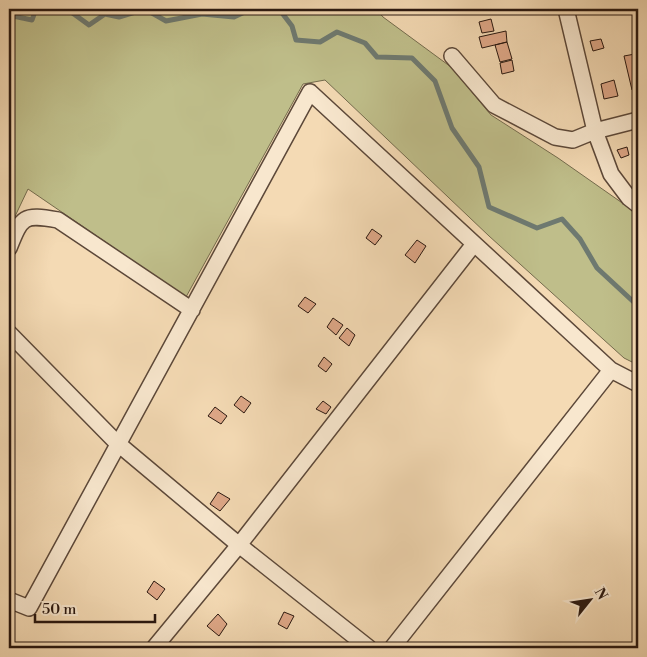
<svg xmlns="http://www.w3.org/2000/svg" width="647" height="657" font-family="'Libre Bodoni',serif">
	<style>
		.green { fill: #bfbe8a; stroke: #746b4d }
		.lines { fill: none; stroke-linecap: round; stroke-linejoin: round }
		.stream { stroke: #6e7970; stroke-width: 5 }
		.building { fill: #dfa888; stroke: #2a1810 }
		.minor-casing { stroke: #5c4839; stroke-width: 18 }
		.minor { stroke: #f8e7ce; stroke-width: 15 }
	</style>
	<rect width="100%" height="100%" fill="#f4dab4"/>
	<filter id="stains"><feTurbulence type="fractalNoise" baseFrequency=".004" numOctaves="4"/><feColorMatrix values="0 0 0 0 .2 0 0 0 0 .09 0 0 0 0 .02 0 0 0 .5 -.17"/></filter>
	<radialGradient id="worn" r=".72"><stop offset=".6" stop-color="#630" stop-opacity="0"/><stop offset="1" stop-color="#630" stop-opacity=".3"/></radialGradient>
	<path class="green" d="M9,9H376L383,17L451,67L491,115L558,158L638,214V365L624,358L489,236L325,80L303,84L186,297L28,189L9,229Z"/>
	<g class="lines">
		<path class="stream" d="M67,9L89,25L105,14L119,17L145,9
			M145,9L166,21L202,14L234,17L251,9
			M279,9L292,26L296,40L320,42L337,32L365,43L377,57L412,58L435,81L452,128L479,167L489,207L537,228L562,219L580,239L597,268L638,306
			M9,17L13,16L32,20L36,9"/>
	</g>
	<path class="building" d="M491,19L494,31L482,33L479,22Z
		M506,31L507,42L482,48L479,37Z
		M601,39L604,48L593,51L590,41Z
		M507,42L512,59L500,62L495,45Z
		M635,54L638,67V89L632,90L624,56Z
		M512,60L514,71L502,74L500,63Z
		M614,80L618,96L604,99L601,84Z
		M627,147L629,155L621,158L617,150Z
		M372,229L382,236L375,245L366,238Z
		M417,240L426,246L415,263L405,255Z
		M305,297L316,304L308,313L298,306Z
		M333,318L343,325L336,335L327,327Z
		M347,328L355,335L349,346L339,338Z
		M324,357L332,364L326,372L318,366Z
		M241,396L251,403L244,413L234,405Z
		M323,401L331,407L326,414L316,409Z
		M215,407L227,416L221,424L208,416Z
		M218,492L230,499L220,511L210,504Z
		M154,581L165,589L157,600L147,592Z
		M284,612L294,616L287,629L278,624Z
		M218,614L227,624L219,636L207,626Z
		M134,643L140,648H130Z"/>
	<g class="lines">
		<defs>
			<path id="minor" d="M566,9L595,131L611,174L629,198L638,205
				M452,56L494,105L555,137L573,140L595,131L638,120
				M9,248C22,216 23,214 58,220L192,310
				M9,333L116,442L239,545L369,648
				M9,600L29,608L310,92L611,370L638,384
				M154,648L239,545L474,244
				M392,648L611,370"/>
		</defs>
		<use href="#minor" class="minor-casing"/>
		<use href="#minor" class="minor"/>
	</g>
	<rect width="647" height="657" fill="none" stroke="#f4dab4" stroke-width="30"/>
	<rect x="10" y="10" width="627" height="637" fill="none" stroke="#2a1810" stroke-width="2.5"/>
	<rect x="15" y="15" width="617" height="627" fill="none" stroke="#2a1810"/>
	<g transform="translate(590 600) rotate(60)" stroke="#f8e7ce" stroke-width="4" paint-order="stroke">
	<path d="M0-4L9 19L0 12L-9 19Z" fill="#2a1810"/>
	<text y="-8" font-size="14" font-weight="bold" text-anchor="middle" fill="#2a1810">N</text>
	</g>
	<path d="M35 614v8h120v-8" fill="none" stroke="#2a1810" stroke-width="2.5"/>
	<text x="42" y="614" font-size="15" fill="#2a1810" stroke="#f8e7ce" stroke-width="4" paint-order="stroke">50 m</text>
	<rect width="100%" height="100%" filter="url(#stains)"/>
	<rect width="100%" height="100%" fill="url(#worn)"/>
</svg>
